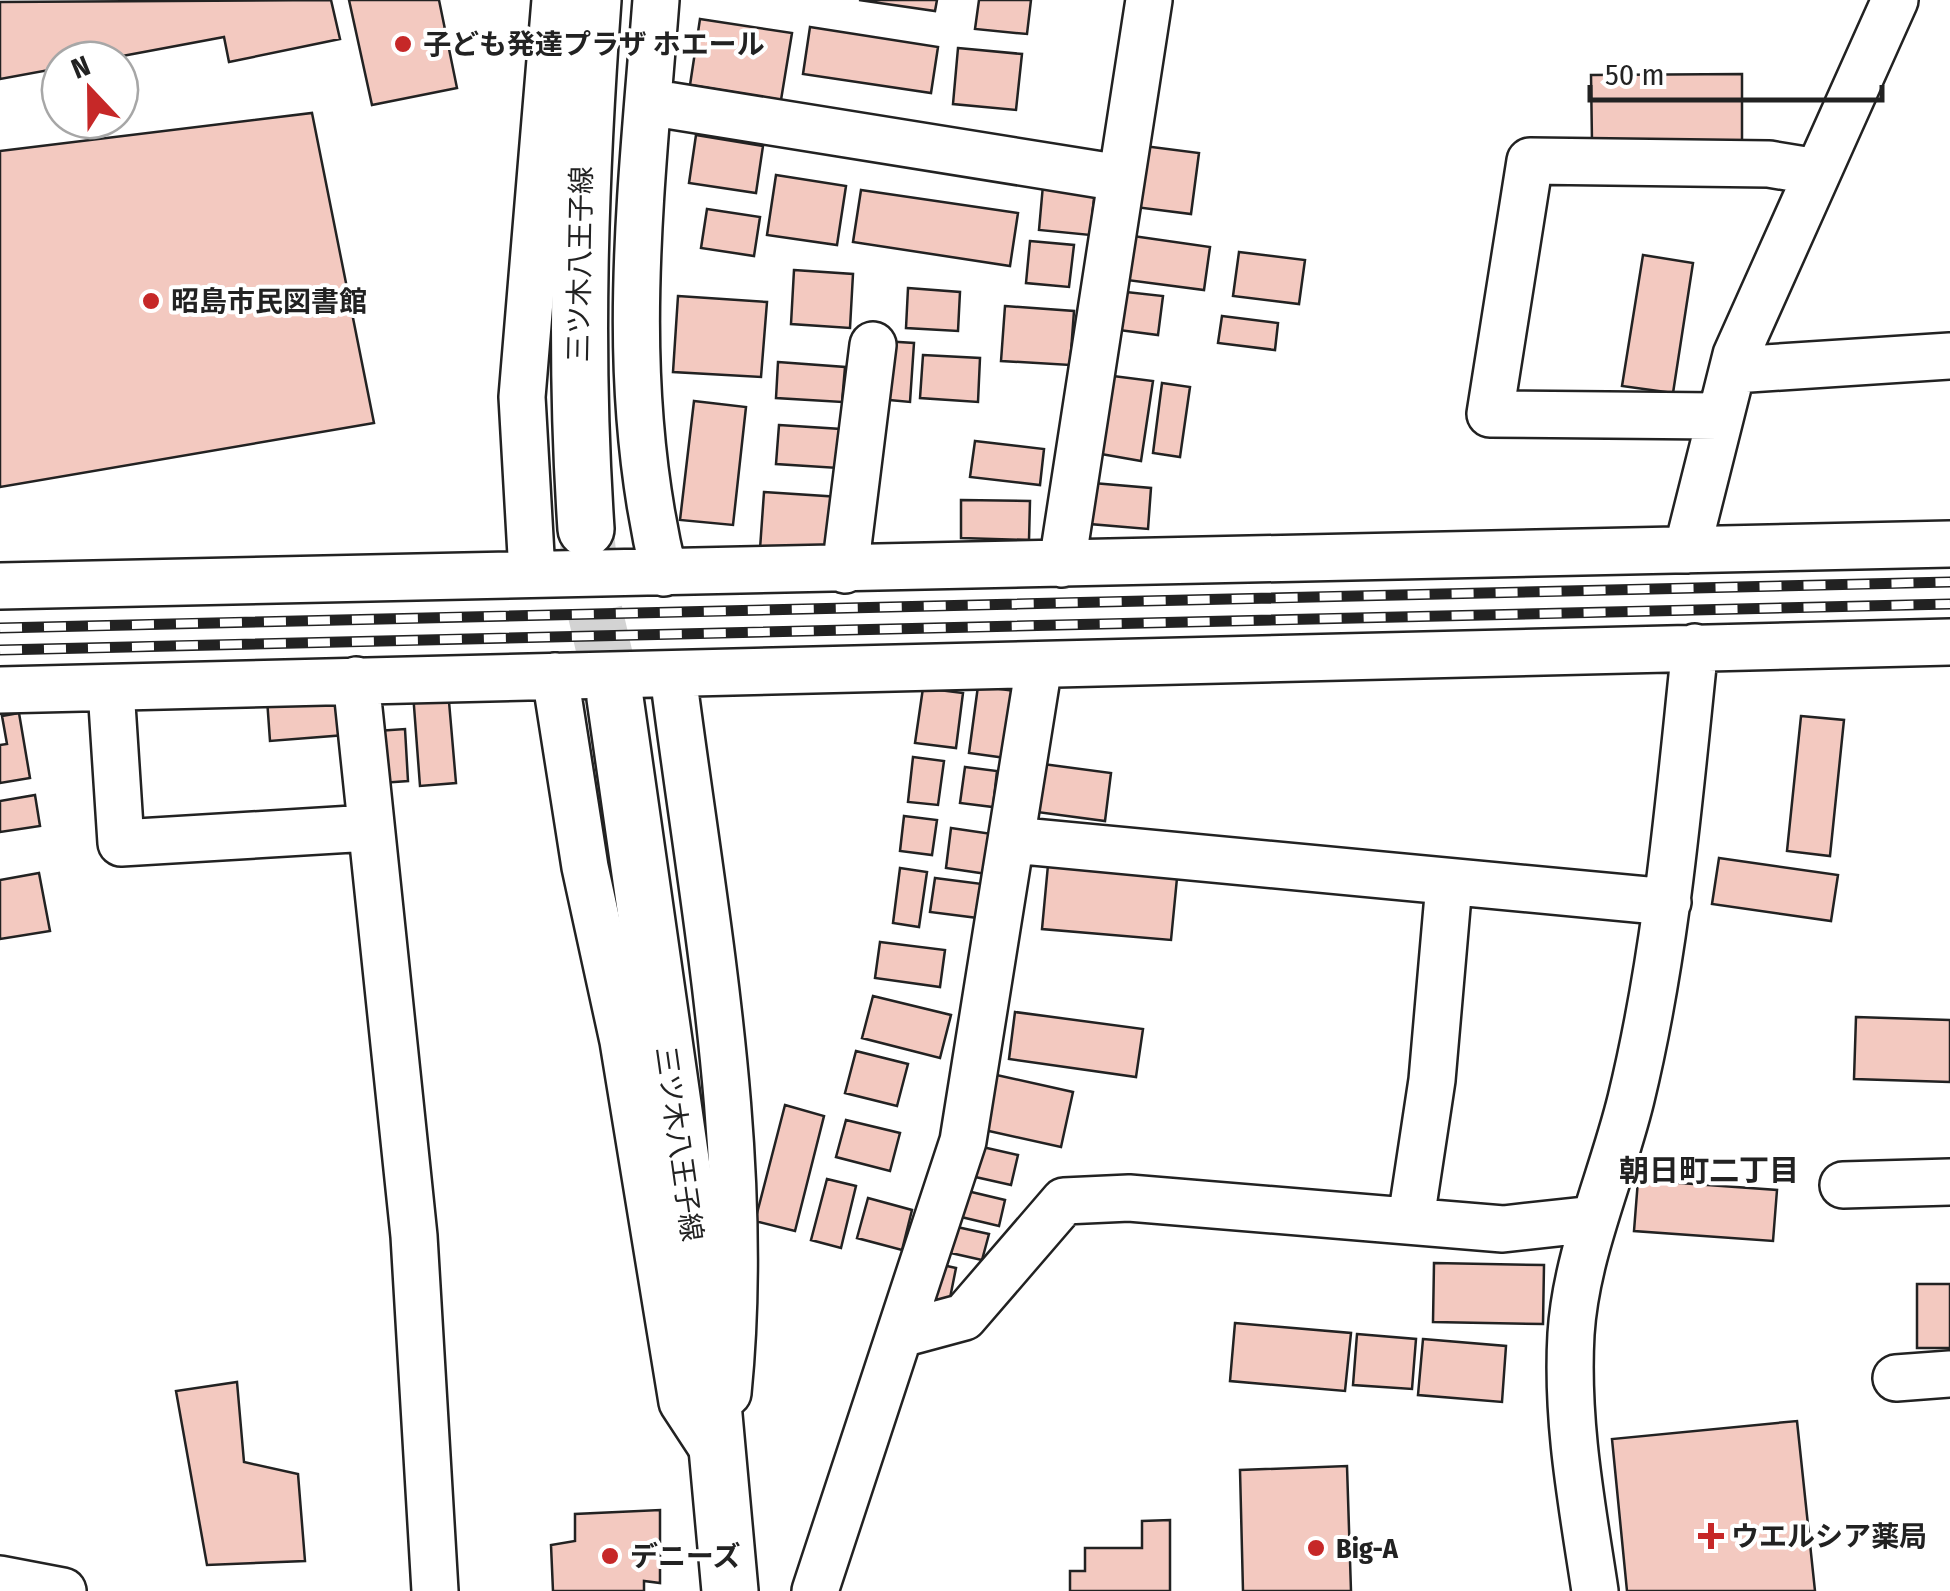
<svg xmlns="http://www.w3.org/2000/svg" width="1950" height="1591" font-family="'Fira Sans Condensed','Noto Sans JP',sans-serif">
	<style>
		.building { fill: #f3c9c0; stroke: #222; stroke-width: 2.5 }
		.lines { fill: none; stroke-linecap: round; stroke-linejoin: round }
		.major-tunnel { stroke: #d3d3d3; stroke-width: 55; stroke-dasharray: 55 28; stroke-linecap: butt }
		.minor-casing { stroke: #222; stroke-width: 50 }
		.major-casing { stroke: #222; stroke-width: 60 }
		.minor { stroke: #fff; stroke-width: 45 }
		.major { stroke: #fff; stroke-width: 55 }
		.rail-casing { stroke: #222; stroke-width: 11 }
		.rail { stroke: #fff; stroke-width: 8; stroke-dasharray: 22; stroke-linecap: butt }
		.poi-dot { fill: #c62828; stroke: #fff; stroke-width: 4 }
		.labels { text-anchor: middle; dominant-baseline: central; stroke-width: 8; stroke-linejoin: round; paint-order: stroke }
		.poi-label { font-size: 28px; font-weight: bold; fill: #222; stroke: #fff; text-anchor: start }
		.street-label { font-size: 28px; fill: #222; stroke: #fff }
		.neighbourhood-label { font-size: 30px; font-weight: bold; fill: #222; stroke: #fff }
	</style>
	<rect width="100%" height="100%" fill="#fff"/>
	<path class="building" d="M331,0L340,39L229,62L224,37L101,60H60V68L0,79V2Z
		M349,0H439L457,88L372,105Z
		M859,0H937L935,11Z
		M979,0H1031L1027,34L975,29Z
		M700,19L792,33L781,100L690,85Z
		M810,27L938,47L931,93L803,74Z
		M958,48L1022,54L1016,110L953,104Z
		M1742,74V141L1592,142L1591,75Z
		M312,113L374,423L0,487V151Z
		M696,135L763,146L756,193L689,183Z
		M1144,146L1199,153L1191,214L1135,207Z
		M776,175L846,186L837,245L767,235Z
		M1043,185L1095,190L1090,235L1039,230Z
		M861,190L1018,213L1010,266L853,242Z
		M707,209L760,217L754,256L701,248Z
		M1133,236L1210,247L1204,290L1127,280Z
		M1030,241L1074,245L1069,287L1026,283Z
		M1239,252L1305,260L1299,304L1233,296Z
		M1643,255L1693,263L1673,393L1622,386Z
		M794,270L853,274L850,328L791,324Z
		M908,288L960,292L958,331L906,328Z
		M1117,291L1163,296L1158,335L1111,329Z
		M678,296L767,302L761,377L673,372Z
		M1005,306L1074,311L1070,365L1001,361Z
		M1222,316L1278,323L1275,350L1218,343Z
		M883,341L914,343L910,402L879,399Z
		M923,355L980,358L978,402L920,398Z
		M778,362L845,367L842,402L776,398Z
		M1113,376L1153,381L1141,461L1101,454Z
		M1162,383L1190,387L1180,457L1153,453Z
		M694,401L746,407L733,525L680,520Z
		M779,425L841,429L838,468L776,464Z
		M975,441L1044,449L1040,485L970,477Z
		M1093,483L1151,488L1148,529L1090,524Z
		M764,492L840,497L836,554L760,549Z
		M961,500L1030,501L1029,540L961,538Z
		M978,686L1015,691L1006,758L969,753Z
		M923,688L963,693L956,748L915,743Z
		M448,690L456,783L420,786L413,693Z
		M341,693L345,735L270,741L267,699Z
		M19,713L30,778L0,783V745L7,744L2,716Z
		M1801,716L1844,720L1830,856L1787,851Z
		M405,729L408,781L381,783L377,731Z
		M913,757L944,761L938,805L908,802Z
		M1043,764L1111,773L1105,821L1037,812Z
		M965,767L997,771L993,807L960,803Z
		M35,795L40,826L0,832V801Z
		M904,816L937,820L932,855L900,851Z
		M951,828L992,834L987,874L946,868Z
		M1719,858L1838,875L1831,921L1712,904Z
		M1048,865L1177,878L1171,940L1042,929Z
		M900,868L927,872L919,927L893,923Z
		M39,873L50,931L0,939V880Z
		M935,878L990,885L986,919L930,912Z
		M880,942L945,950L940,987L875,978Z
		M873,996L951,1015L940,1058L862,1038Z
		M1015,1012L1143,1029L1136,1077L1009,1059Z
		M1856,1017L1950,1020V1082L1854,1079Z
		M856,1051L908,1064L897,1106L845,1093Z
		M992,1074L1073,1092L1061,1147L980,1129Z
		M785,1105L824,1116L795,1231L755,1221Z
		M846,1120L900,1133L890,1171L836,1157Z
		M978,1146L1018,1155L1011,1185L971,1176Z
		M827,1179L856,1186L841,1248L811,1240Z
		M1638,1180L1777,1190L1773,1241L1634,1231Z
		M963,1190L1005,1200L999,1226L957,1216Z
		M868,1198L912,1210L902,1250L857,1238Z
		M957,1227L989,1234L982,1260L951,1253Z
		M1434,1263L1544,1265L1543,1324L1433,1322Z
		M938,1264L956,1268L949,1303L930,1298Z
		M1917,1284H1950V1348H1917Z
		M1235,1323L1351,1333L1345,1391L1230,1381Z
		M1357,1334L1416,1339L1412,1389L1353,1385Z
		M1423,1339L1506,1346L1502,1402L1418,1395Z
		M237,1382L244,1462L298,1474L305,1561L207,1565L176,1391Z
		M1797,1421L1815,1591H1627L1612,1439Z
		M1347,1466L1351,1591H1243L1240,1470Z
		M660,1510V1583L644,1581V1591H553L551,1545L575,1541V1514Z
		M1170,1520V1591H1070V1571H1085V1548H1142V1521Z"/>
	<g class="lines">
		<path class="major-tunnel" d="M586,529L595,612L615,698"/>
		<defs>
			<path id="minor" d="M656,0C641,196 617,380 664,573
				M648,102L1120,178
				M1734,370L1950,356
				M1718,416L1490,414L1530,161L1769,164L1817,172
				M1687,550L1736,355L1895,0
				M1062,564L1149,0
				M845,570L873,345
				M532,573L522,397L555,0
				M0,586L1950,544
				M673,675C703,910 752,1155 728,1393
				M555,676L585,867L623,1041L682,1402L718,1457
				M356,680L414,1236L435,1591
				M111,689L121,843L369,828
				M0,690L1950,642
				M1012,840L1668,902
				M1843,1185L1950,1182
				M1411,1219L1432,1080L1449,884
				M901,1334L964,1317L1064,1201L1129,1198L1503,1229L1594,1219
				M1896,1378L1950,1374
				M0,1579L63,1591
				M815,1591L963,1141L1039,665
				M1595,1591C1582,1505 1566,1422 1571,1334C1576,1254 1612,1177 1631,1099C1667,951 1679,798 1695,647"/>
			<path id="major" d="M586,529C574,351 580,178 593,0
				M615,698L708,1349L730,1591"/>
		</defs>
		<use href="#minor" class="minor-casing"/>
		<use href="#major" class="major-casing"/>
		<use href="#minor" class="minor"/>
		<use href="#major" class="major"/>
		<defs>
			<path id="rail" d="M0,628L1950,582
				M0,650L1950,604"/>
		</defs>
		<use href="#rail" class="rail-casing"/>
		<use href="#rail" class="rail"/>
	</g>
	<g class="poi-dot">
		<circle cx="403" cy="44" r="10"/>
		<circle cx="151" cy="301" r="10"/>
		<path d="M1706 1521h10v10h10v10h-10v10h-10v-10h-10v-10h10z"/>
		<circle cx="1316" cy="1548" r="10"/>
		<circle cx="610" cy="1556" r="10"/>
	</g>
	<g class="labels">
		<g class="poi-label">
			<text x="423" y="44">子ども発達プラザ ホエール</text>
			<text x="171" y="301">昭島市民図書館</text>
			<text x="1731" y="1536">ウエルシア薬局</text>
			<text x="1336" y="1548">Big-A</text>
			<text x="630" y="1556">デニーズ</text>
		</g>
		<g class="street-label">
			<text transform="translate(580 264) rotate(-89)">三ツ木八王子線</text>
			<text transform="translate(679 1144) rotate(82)">三ツ木八王子線</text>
		</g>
		<g class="neighbourhood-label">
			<text x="1709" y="1171">朝日町二丁目</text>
		</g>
	</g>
	<g transform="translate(90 90) rotate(338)"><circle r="48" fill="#ffffff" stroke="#a7a7a7" stroke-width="2.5"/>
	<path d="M0-8L18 38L0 25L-18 38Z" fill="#c62828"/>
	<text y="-15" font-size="28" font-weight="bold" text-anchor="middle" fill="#222222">N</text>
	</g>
	<path d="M1590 85v15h292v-15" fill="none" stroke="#222222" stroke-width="5"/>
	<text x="1605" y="85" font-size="30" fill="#222222" stroke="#ffffff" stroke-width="8" paint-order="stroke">50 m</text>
</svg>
